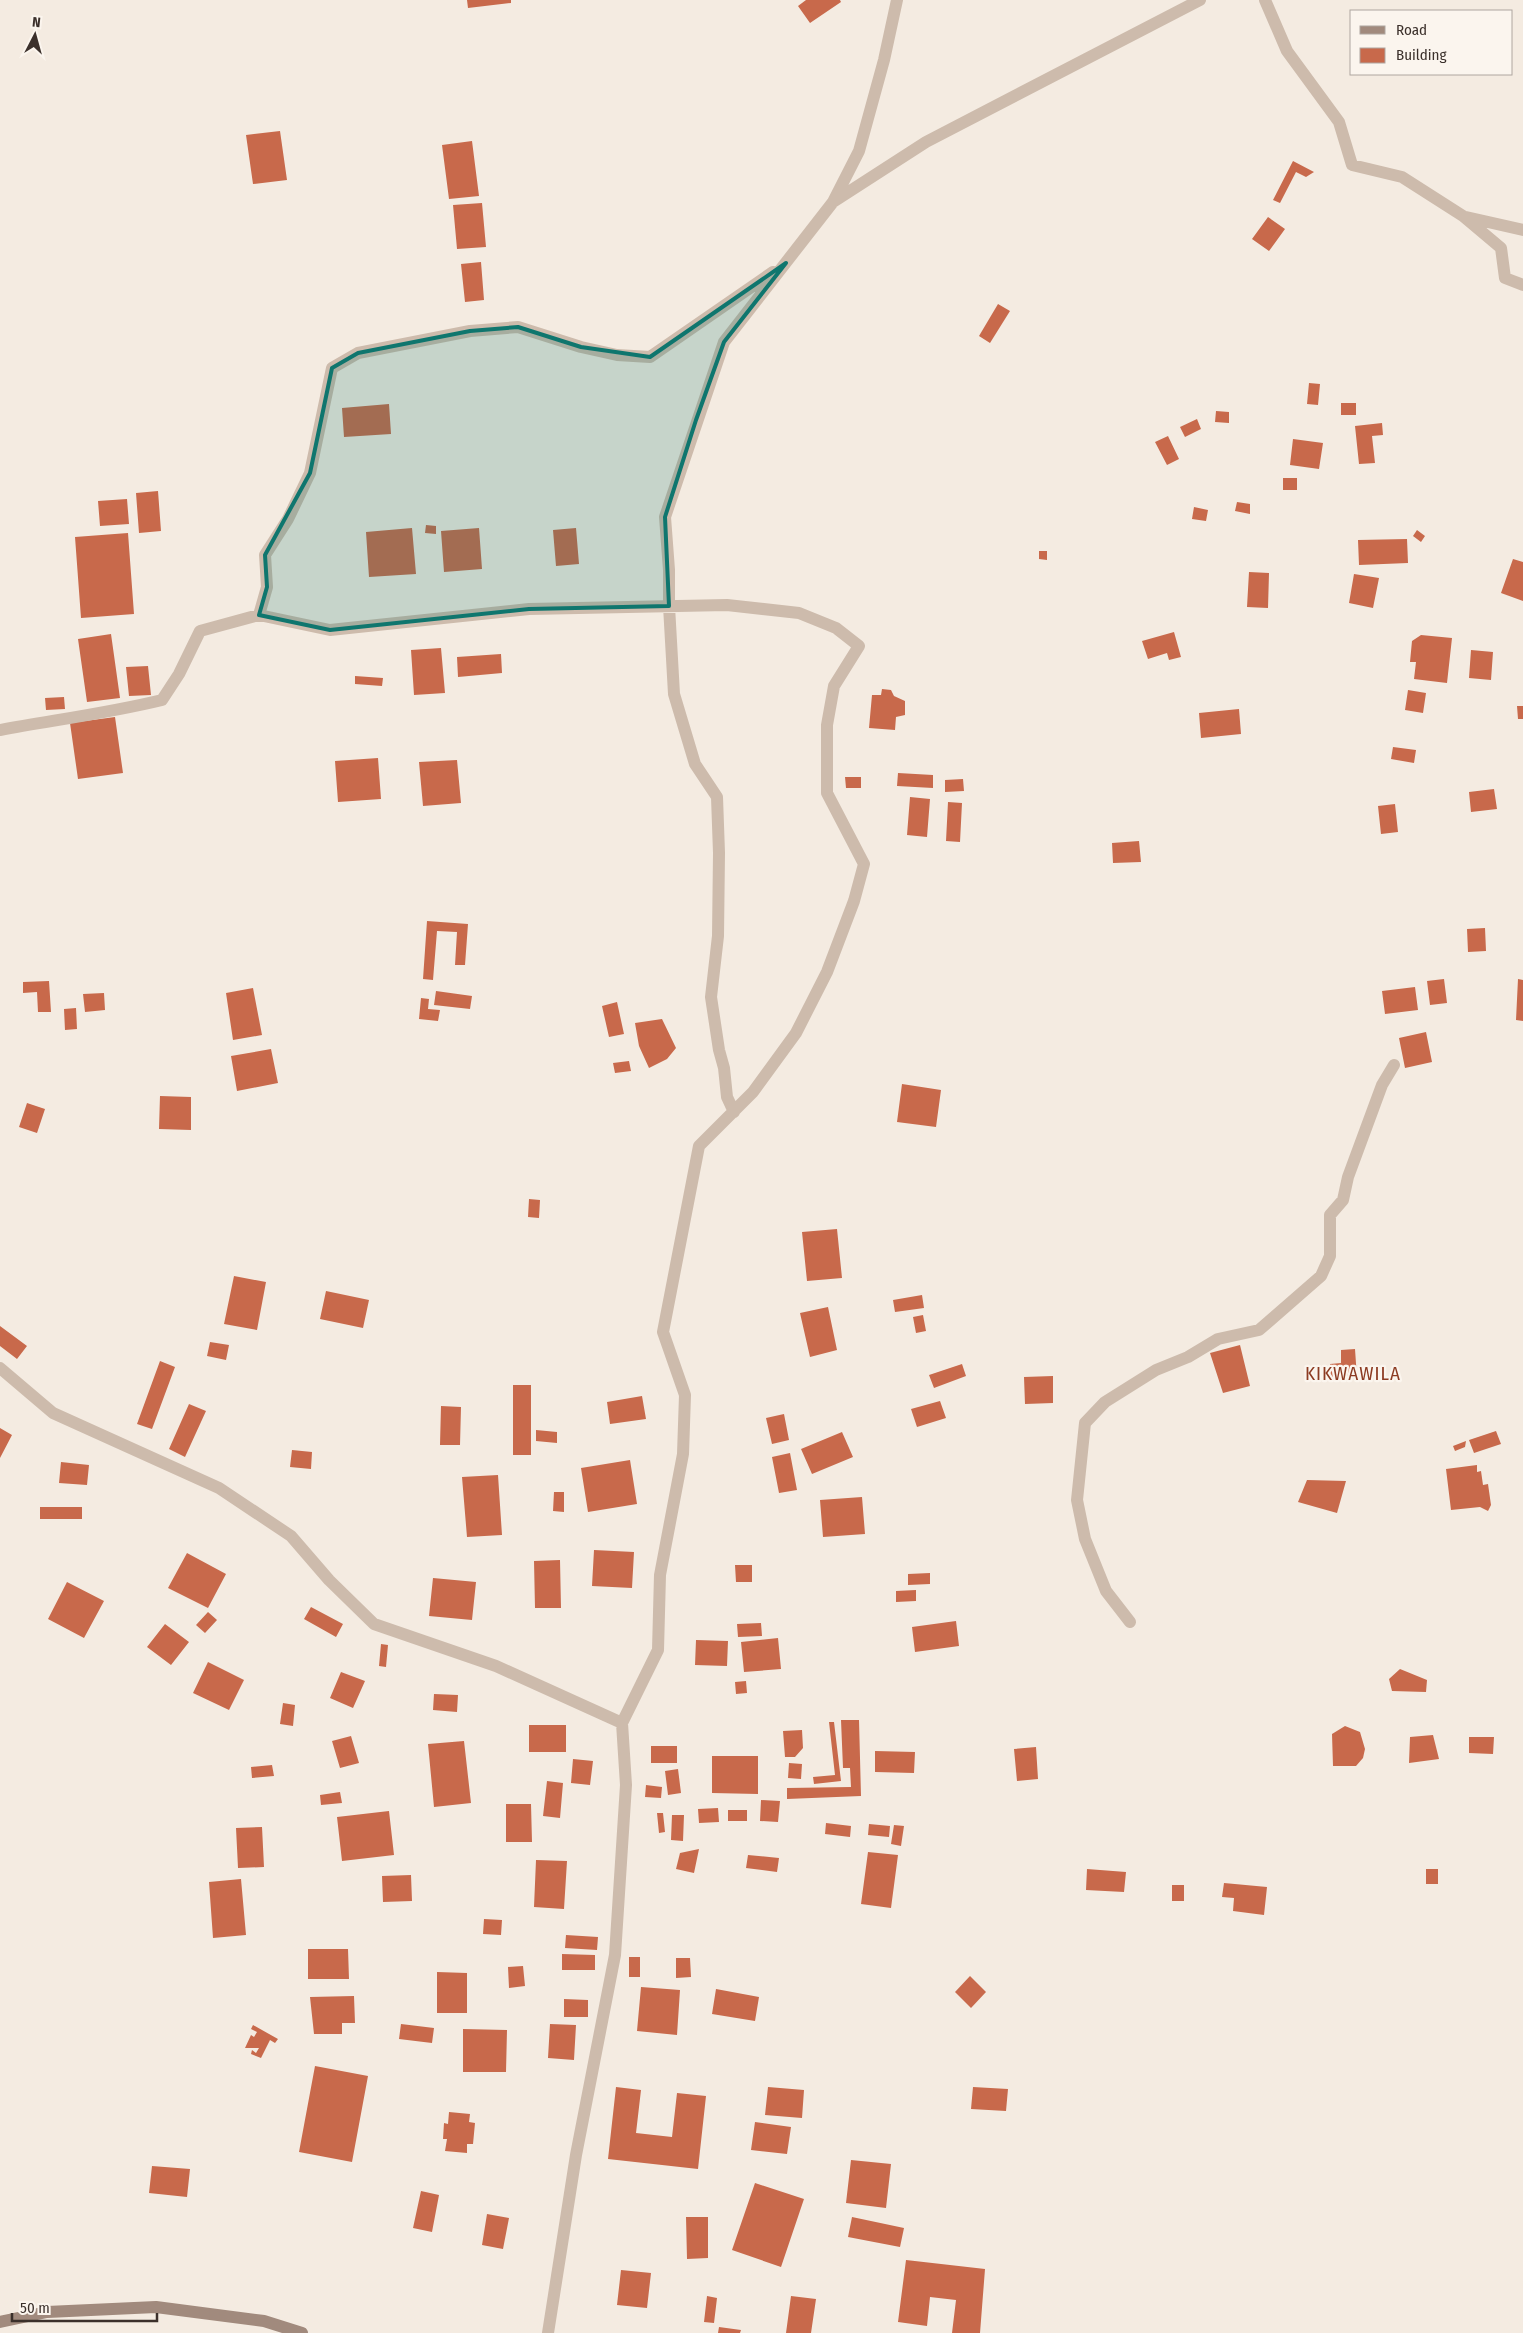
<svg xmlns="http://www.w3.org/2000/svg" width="1523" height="2333" font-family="'Fira Sans Condensed',sans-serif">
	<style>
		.building { fill: #c8694b }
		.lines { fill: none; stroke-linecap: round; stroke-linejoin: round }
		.minor { stroke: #cdbbac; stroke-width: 12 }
		.secondary { stroke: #a18a7d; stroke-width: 12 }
		.marked { fill: #0f766e; fill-opacity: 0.2; stroke: #0f766e; stroke-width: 4; stroke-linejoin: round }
		.labels { text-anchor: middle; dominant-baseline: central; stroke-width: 4.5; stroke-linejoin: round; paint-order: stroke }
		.quarter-label { font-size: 19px; letter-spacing: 1px; fill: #8c3b22; stroke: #fbf5ee }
	</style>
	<rect width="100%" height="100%" fill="#f4ebe1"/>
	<path class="building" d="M467,0H511V3L468,8Z
		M806,0H840L841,2L810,23L798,6Z
		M280,131L287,180L253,184L246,135Z
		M472,141L479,196L449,199L442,145Z
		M1293,161L1314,172L1306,177L1296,172L1280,203L1273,200Z
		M482,203L486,247L457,249L453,205Z
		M1268,217L1285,229L1269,251L1252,239Z
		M481,262L484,300L465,302L461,264Z
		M998,304L1010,311L990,343L979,336Z
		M1309,383L1320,384L1318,405L1307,404Z
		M1341,403H1356V415H1341Z
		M389,404L391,434L344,437L342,408Z
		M1216,411L1229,412V423L1215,422Z
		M1197,419L1201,429L1185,437L1180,427Z
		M1382,423L1383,435L1372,436L1375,463L1359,464L1355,426Z
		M1168,436L1179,459L1167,465L1155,442Z
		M1293,439L1323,443L1319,469L1290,465Z
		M1283,478H1297V490H1283Z
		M158,491L161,531L139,533L136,493Z
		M127,499L129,524L100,526L98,501Z
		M1237,502L1250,504V514L1235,511Z
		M1194,507L1208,510L1206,521L1192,519Z
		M426,525L436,526V534L425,533Z
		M412,528L416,574L369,577L366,532Z
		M479,528L482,569L444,572L441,531Z
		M576,528L579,564L556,566L553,530Z
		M1417,530L1425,536L1421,542L1413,536Z
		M128,533L134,614L81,618L75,537Z
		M1407,539L1408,563L1359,565L1358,540Z
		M1039,551H1047V560L1039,559Z
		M1513,559L1523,562V601L1501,593Z
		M1249,572L1269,573L1268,608L1247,607Z
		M1354,574L1379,578L1373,608L1349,603Z
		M1174,632L1181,657L1169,660L1167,653L1148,659L1142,641Z
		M111,634L120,698L87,702L78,639Z
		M1421,635L1452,638L1447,683L1414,679L1416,662H1410L1412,641Z
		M441,648L445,693L414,695L411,650Z
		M1471,650L1493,652L1491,680L1469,678Z
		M501,654L502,673L458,677L457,657Z
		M148,666L151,695L129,696L126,667Z
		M355,676L383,678L382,686L355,684Z
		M882,689L891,690L894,696L905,701V715L896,717L895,730L869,728L872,695H881Z
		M1408,690L1426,693L1423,713L1405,710Z
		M64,697L65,709L46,710L45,698Z
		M1517,706H1523V719H1518Z
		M1239,709L1241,734L1201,738L1199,713Z
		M115,717L123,773L78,779L70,723Z
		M1393,747L1416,750L1414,763L1391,759Z
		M378,758L381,799L338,802L335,761Z
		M457,760L461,803L423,806L419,762Z
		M898,773L933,775V788L897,786Z
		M845,777H861V788H846Z
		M963,779L964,791L945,792V780Z
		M1494,789L1497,809L1471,812L1469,792Z
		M910,797L930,799L927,837L907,835Z
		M948,802L962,803L960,842L946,841Z
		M1395,804L1398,832L1381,834L1378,806Z
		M1139,841L1141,862L1113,863L1112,843Z
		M427,921L468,924L465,965H455L457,932L437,931L433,980L423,979Z
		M1485,928L1486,951L1468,952L1467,929Z
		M1444,979L1447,1003L1430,1005L1427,981Z
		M1518,979L1523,980V1021L1516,1020Z
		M49,981L51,1012H38L37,992L23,993V982Z
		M1415,987L1418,1010L1385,1014L1382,991Z
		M253,988L262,1035L233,1040L226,993Z
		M436,991L472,996L470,1009L434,1005Z
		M104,993L105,1010L85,1012L83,994Z
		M421,998L429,999L428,1009L440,1010L438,1021L419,1019Z
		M617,1002L624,1034L609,1037L602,1006Z
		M76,1008L77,1029L65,1030L64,1009Z
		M662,1019L676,1048L667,1059L649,1068L639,1046L635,1023Z
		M1426,1032L1432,1062L1405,1068L1399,1038Z
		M271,1049L278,1083L237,1091L231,1056Z
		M629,1061L631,1071L615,1073L613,1063Z
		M902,1084L941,1090L936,1127L897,1122Z
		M160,1096L191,1097V1130L159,1129Z
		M27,1103L45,1109L37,1133L19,1127Z
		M529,1199L540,1200L539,1218L528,1217Z
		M837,1229L842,1278L807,1281L802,1232Z
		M234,1276L266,1282L257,1330L224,1324Z
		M326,1291L369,1300L363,1328L320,1319Z
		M922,1295L924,1308L895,1312L893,1300Z
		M828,1307L837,1350L810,1357L800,1313Z
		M923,1315L926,1331L916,1333L913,1317Z
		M0,1326L27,1346L17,1359L0,1346Z
		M210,1342L229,1345L226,1360L207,1356Z
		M1240,1345L1250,1386L1223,1393L1210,1353Z
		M1355,1349L1357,1378L1331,1379L1330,1364L1341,1363V1350Z
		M160,1361L175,1367L152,1429L137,1424Z
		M962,1364L966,1376L934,1388L929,1375Z
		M1053,1376V1403L1025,1404L1024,1377Z
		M513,1385H531V1455H513Z
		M642,1396L646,1419L610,1424L607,1402Z
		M940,1401L946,1418L917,1427L911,1409Z
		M189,1404L206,1411L185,1457L169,1449Z
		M441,1406L461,1407L460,1445H440Z
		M784,1414L789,1440L772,1444L766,1418Z
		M0,1428L12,1435L0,1458Z
		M536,1430L557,1432V1443L536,1441Z
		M1496,1431L1501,1444L1474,1453L1469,1440Z
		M842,1432L853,1457L812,1474L801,1449Z
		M1466,1441L1465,1447L1455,1451L1453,1446Z
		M292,1450L312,1452L311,1469L290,1467Z
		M790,1453L797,1490L779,1493L772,1457Z
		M630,1460L637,1504L588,1512L581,1468Z
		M61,1462L89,1465L87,1485L59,1483Z
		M1477,1465V1472L1481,1471L1483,1485L1488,1484L1491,1505L1488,1511L1480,1507L1451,1510L1446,1469Z
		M498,1475L502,1535L467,1537L462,1477Z
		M1307,1480L1346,1481L1337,1513L1298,1502Z
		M554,1492H564V1512L553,1511Z
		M862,1497L865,1534L823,1537L820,1500Z
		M40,1507H82V1519H40Z
		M594,1550L634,1552L632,1588L592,1586Z
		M187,1553L226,1574L208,1608L168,1588Z
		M560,1560L561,1608H535L534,1561Z
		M735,1565H752V1582H736Z
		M930,1573V1584L908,1585V1574Z
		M433,1578L476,1582L472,1620L429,1616Z
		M67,1582L104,1601L84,1638L48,1619Z
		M916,1590V1601L896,1602V1591Z
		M311,1607L343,1624L336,1637L304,1619Z
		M208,1612L217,1620L205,1633L196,1625Z
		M956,1621L959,1646L915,1652L912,1627Z
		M761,1623L762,1636L738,1637L737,1624Z
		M165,1624L189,1642L171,1665L147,1647Z
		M778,1638L781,1669L744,1672L741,1642Z
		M696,1640L728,1641L727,1666L695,1665Z
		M381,1644L388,1645L386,1667L379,1666Z
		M208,1662L244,1680L229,1710L193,1693Z
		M1400,1669L1427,1680L1426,1692L1392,1691L1389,1679Z
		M341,1672L365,1681L353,1708L330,1698Z
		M746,1681L747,1693L736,1694L735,1682Z
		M434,1694L458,1695L457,1712L433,1710Z
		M283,1703L295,1705L293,1726L280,1724Z
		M841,1720H859L861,1796L787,1799V1788L851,1787L850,1768H843Z
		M829,1722H834L841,1781L814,1784L813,1777L835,1775Z
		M529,1725H566V1752H529Z
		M1345,1726L1360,1732L1365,1749L1363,1758L1356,1766H1333L1332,1734Z
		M802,1730L803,1748L795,1757H785L783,1731Z
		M1433,1735L1439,1759L1409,1763L1410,1737Z
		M351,1736L359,1763L340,1768L332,1741Z
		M1469,1737H1494L1493,1754L1469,1753Z
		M464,1741L471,1803L434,1807L428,1744Z
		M651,1746H677V1763H651Z
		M1036,1747L1038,1779L1017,1781L1014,1749Z
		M875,1751L915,1752L914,1773L875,1772Z
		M712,1756H758V1794L712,1793Z
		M573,1759L593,1761L590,1785L571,1783Z
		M789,1763L802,1764L801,1779L788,1778Z
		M272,1765L274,1776L252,1778L251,1767Z
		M678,1769L681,1793L668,1795L665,1771Z
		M547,1781L563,1783L560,1818L543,1816Z
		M646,1785L662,1787L661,1798L645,1797Z
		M340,1792L342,1803L321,1805L320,1795Z
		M761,1800L780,1801L778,1822L760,1821Z
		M506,1804H531L532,1842H506Z
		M718,1808L719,1822L699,1823L698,1809Z
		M728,1810H747V1821H728Z
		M389,1811L394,1855L342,1861L337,1817Z
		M657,1813H663L665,1832L659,1833Z
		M672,1815H684L683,1841L671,1840Z
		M826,1823L851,1826L850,1837L825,1834Z
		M869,1824L890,1826L889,1837L868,1835Z
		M894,1825L904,1826L901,1846L891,1844Z
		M262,1827L264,1867L238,1868L236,1828Z
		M699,1849L694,1873L676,1869L680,1853Z
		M868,1852L898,1855L891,1908L861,1904Z
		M748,1855L779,1858L777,1872L746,1868Z
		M536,1860L567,1861L564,1909L534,1907Z
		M1087,1869L1126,1872L1124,1892L1086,1890Z
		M1426,1869H1438V1884H1426Z
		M411,1875L412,1901L383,1902L382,1876Z
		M241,1879L246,1935L213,1938L209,1882Z
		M1224,1883L1267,1887L1264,1915L1233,1911L1234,1898L1222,1897Z
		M1172,1885H1184V1901H1172Z
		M484,1919L502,1920L501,1935L483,1934Z
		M566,1935L598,1937L597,1950L565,1948Z
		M308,1949H348L349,1979H308Z
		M562,1954L595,1955V1970H562Z
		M629,1957H640V1977H629Z
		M676,1958H690L691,1977L676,1978Z
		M523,1966L525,1986L509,1988L508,1967Z
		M437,1972L467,1973V2013H437Z
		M970,1976L986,1992L971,2008L955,1992Z
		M641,1987L680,1990L677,2035L637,2031Z
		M716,1989L759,1997L755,2021L712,2014Z
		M354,1996L355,2023H342V2034H314L310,1997Z
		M564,1999L588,2000V2017H564Z
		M401,2024L434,2028L432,2043L399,2039Z
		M550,2024L576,2025L574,2060L548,2058Z
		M253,2025L278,2039L275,2043L270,2040L261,2058L251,2054L252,2050L256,2053L259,2048H245L251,2035L254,2037L257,2032L251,2029Z
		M463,2029L507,2030L506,2072H463Z
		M315,2066L368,2076L352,2162L299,2152Z
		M616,2087L641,2090L636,2133L672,2137L677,2093L706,2096L698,2169L608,2159Z
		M768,2087L804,2090L802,2118L765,2115Z
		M973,2087L1008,2089L1006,2111L971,2109Z
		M449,2112L470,2114L469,2122L475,2123L473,2144H467V2153L445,2151L447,2139H443L444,2123L448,2124Z
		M755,2122L791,2127L787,2154L751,2150Z
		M851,2160L891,2164L886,2208L846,2203Z
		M152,2166L190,2169L187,2197L149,2193Z
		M755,2183L804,2199L781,2267L732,2250Z
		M421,2191L439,2195L432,2232L413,2228Z
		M487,2214L509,2218L503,2249L482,2245Z
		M686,2217H708V2258L687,2259Z
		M852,2217L904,2228L900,2247L848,2237Z
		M906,2260L985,2269L980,2333H952L956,2300L930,2297L927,2326L898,2322Z
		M621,2270L651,2273L647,2308L617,2305Z
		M707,2296L717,2298L714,2323L704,2322Z
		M791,2296L816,2299L811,2333H786Z
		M719,2327L741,2330L740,2333H718Z"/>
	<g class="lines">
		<path class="minor" d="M1265,0L1287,51L1339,122L1352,165L1402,177L1463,216L1501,248L1505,278L1523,285
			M833,202L926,142L1200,0
			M1466,217L1523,230
			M259,615L330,630L529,609L727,605L799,613L836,628L859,646L834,686L827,725V793L864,864L854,901L827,972L796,1033L753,1092L699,1146L663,1332L685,1395L683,1454L660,1575L658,1650L622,1723
			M0,730C54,720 109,713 162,700L179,674L200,631L259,615L267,587L265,555L288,519L310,473L332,368L358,353L470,331L518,327L581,347L617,355L650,357L773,272
			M734,1112L727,1097L724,1068L719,1050L711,997L718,936L719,853L717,797L695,764L674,694L669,606V570L665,517L724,342L833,202L859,151L884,60L897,0
			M0,1368L53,1413L219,1488L291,1536L329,1580L374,1624L496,1666L622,1723L626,1785L615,1955L576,2155L548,2333
			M1130,1622L1106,1591L1085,1539L1077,1500L1085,1423L1105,1402L1156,1370L1188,1357L1218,1339L1259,1330L1321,1276L1330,1256V1215L1343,1200L1348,1177L1382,1085L1394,1065"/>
		<path class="secondary" d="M0,2322L47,2312L156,2307L264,2321L302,2333"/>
	</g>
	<path class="marked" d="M786,263L724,342L696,420L665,517L669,606L529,609L330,630L259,615L267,587L265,555L310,473L332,368L358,353L470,331L518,327L581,347L650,357Z"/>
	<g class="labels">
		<g class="quarter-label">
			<text x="1353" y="1373">KIKWAWILA</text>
		</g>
	</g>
	<rect x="1350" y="10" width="162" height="65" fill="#fbf5ee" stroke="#aea6a0"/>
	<rect x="1360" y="26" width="25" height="8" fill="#a18a7d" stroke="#aea6a0"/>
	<text x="1396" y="35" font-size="15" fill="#3b302b">Road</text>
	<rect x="1360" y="48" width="25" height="15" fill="#c8694b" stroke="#aea6a0"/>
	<text x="1396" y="60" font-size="15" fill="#3b302b">Building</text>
	<g transform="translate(35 35) rotate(6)" stroke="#fbf5ee" stroke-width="4" paint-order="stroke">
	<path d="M0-4L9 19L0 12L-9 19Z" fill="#3b302b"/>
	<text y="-8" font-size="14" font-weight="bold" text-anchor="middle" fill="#3b302b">N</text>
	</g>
	<path d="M12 2313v8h145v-8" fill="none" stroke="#3b302b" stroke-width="2.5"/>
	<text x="20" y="2313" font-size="15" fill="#3b302b" stroke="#fbf5ee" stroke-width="4" paint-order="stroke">50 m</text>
</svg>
